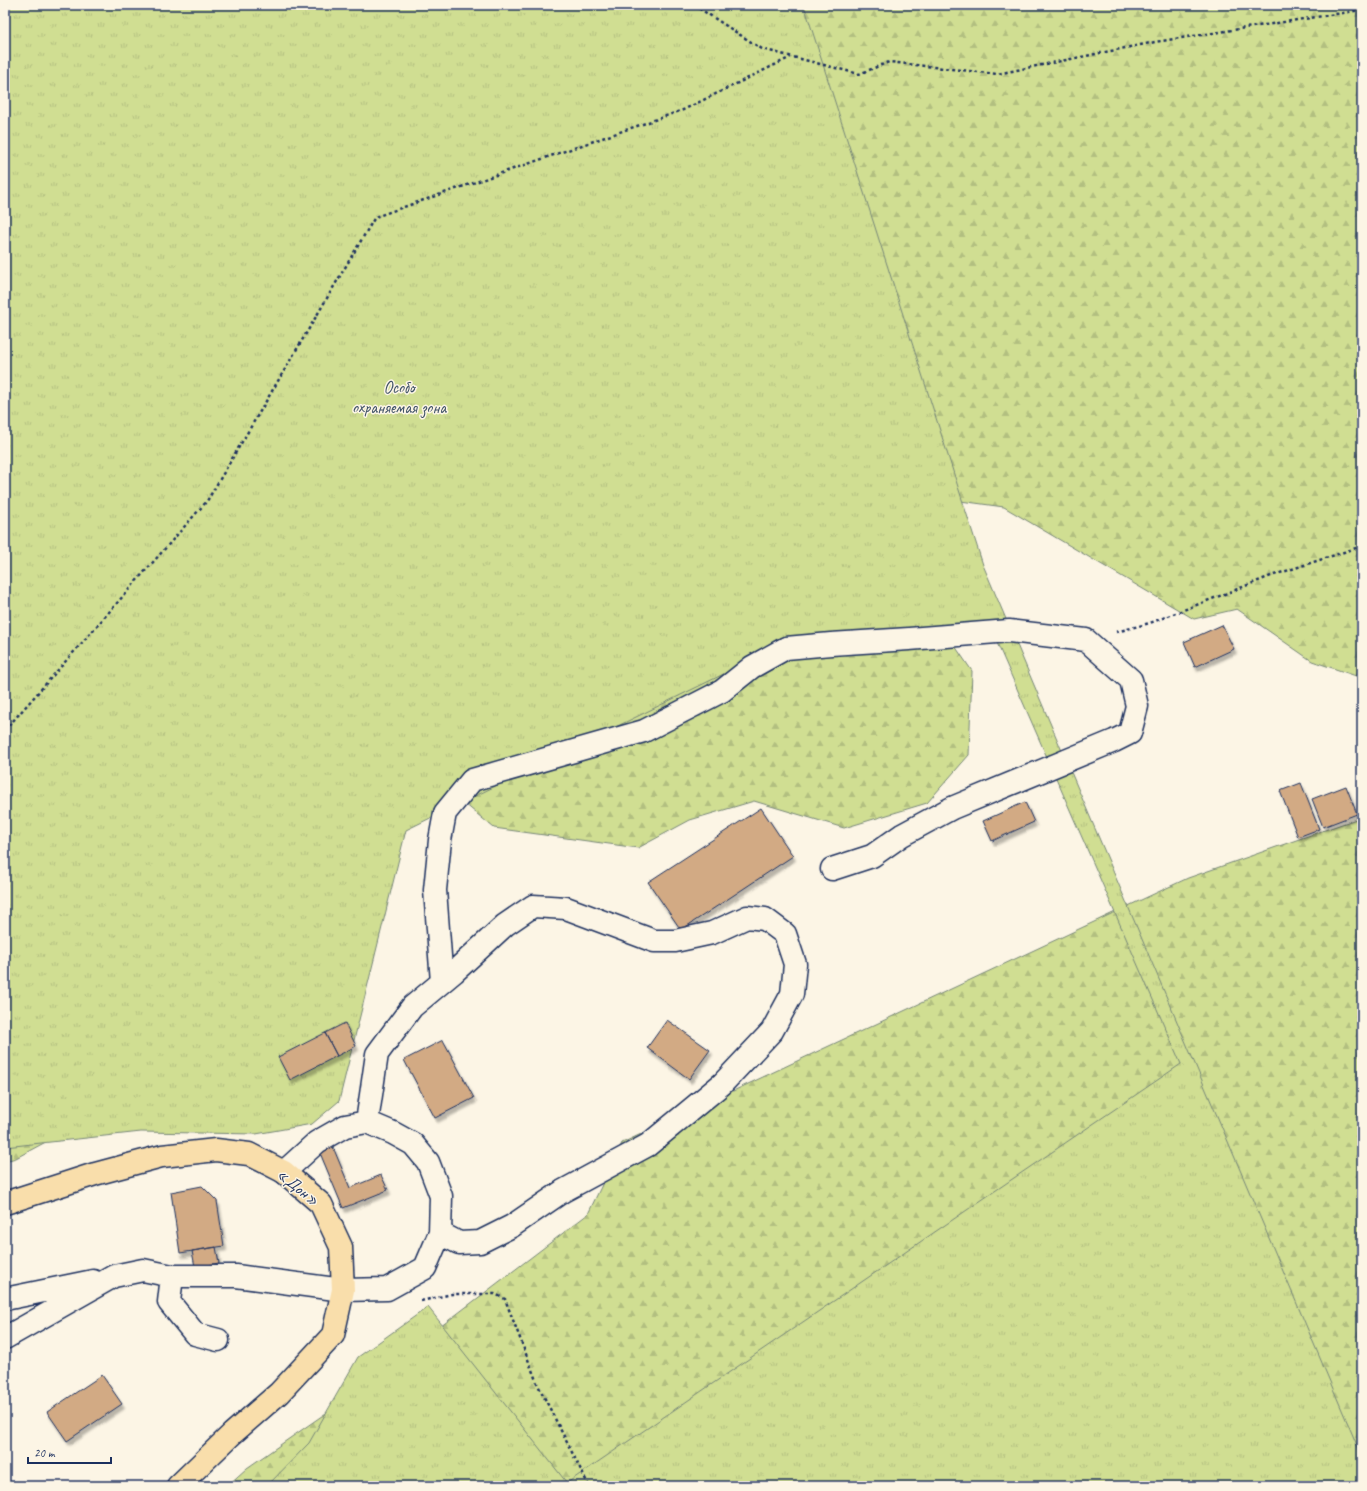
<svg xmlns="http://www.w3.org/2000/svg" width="1367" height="1491" font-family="Caveat,sans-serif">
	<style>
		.forest { fill: url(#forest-firs); stroke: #768678 }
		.park { fill: url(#park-tufts); stroke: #768678 }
		.building { fill: #d2aa84; stroke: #1b2f5e; filter: url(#shadow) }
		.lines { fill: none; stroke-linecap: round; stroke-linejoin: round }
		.minor-casing { stroke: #1b2f5e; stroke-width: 25 }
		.highway-casing { stroke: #1b2f5e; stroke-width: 25 }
		.path { stroke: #1b2f5e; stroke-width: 2.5; stroke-dasharray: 3 3; stroke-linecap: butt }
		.minor { stroke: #fcf5e5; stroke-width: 22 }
		.highway { stroke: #f9deab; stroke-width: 22 }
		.labels { text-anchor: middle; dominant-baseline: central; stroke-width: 3; stroke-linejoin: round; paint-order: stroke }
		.park-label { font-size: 17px; fill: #3f5268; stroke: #fcf5e5 }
		.street-label { font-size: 17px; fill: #1b2f5e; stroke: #fcf5e5 }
	</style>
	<defs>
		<pattern id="forest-firs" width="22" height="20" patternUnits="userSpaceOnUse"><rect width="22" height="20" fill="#d0de92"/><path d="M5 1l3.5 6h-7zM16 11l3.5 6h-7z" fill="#b2bf80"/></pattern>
		<pattern id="park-tufts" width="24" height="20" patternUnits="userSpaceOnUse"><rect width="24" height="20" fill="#d0de92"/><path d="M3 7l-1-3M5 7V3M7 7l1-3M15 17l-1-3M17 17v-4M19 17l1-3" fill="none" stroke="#b2bf80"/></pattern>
		<filter id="shadow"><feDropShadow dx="2.5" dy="4.5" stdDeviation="1" flood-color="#0004"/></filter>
	</defs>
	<rect width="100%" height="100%" fill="#fcf5e5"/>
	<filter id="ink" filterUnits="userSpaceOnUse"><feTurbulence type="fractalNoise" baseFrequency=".025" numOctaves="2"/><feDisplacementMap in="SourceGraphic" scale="8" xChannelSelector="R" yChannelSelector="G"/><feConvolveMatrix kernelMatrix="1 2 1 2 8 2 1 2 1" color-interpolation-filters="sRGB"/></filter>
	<g filter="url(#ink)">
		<path class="forest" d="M5,5H1362V678L1312,661L1237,609L1194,619L1004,507L924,496L912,583L972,671L969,755L927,803L844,828L754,801L690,820L638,848L494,828L340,700L94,1116L16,1158L5,1161Z
			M1362,817V1486H227L247,1468L339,1404L588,1214L622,1143L1188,878Z"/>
		<path class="park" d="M5,5H804L983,565L1362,1457V1486H267L309,1443L358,1357L428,1307L567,1483L1181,1064L994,636L744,664L406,830L339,1101L312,1124L256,1134L141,1132L5,1147Z"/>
		<path class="building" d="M1222,625L1234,649L1195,667L1184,642Z
			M1301,783L1319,829L1298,837L1280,791Z
			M1346,786L1357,814L1323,827L1312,799Z
			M1025,802L1034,822L992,841L983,821Z
			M761,808L793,856L681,930L648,882Z
			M667,1020L710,1050L689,1079L647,1048Z
			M345,1023L356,1046L337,1056L325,1033Z
			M325,1033L337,1056L290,1080L278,1057Z
			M443,1040L474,1098L435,1118L404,1060Z
			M333,1147L350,1188L381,1175L388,1190L343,1208L320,1153Z
			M202,1186L217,1201L224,1246L180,1253L171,1192Z
			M216,1247L219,1263L195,1267L192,1251Z
			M102,1375L122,1404L67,1441L47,1412Z"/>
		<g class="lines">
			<defs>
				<path id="minor" d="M442,982L435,890L440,840L445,813L472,780L644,731L722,691L752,667L786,648L831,644L909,639L1009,631L1086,640L1131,680L1137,706L1130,733L1114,741L952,808L902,835L872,856L832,869
					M367,1122L377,1054L412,1007L454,972L505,925L533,906L566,908L654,941H675L712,933L747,917L765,919L785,934L795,964L792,994L772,1031L722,1084L648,1145L563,1191L512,1226L480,1242L459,1243L440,1233
					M172,1276L169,1302L195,1334L218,1340
					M5,1299L93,1281
					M5,1338L114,1276L143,1270L172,1276H236L343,1290L387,1289L425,1268L440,1233L441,1196L428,1162L413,1144L393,1133L367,1122L345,1126L317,1142L284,1172"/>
				<path id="highway" d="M5,1203L95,1174L162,1156L216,1150L249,1154L284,1172L321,1204L341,1247L343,1290L333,1335L279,1393L232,1434L178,1486"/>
			</defs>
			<use href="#minor" class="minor-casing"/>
			<use href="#highway" class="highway-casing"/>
			<path class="path" d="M694,5L762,49L859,74L889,62L997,74L1155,42L1362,10
				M1116,632L1150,623L1271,576L1362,546
				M5,730L207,501L375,217L683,110L791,57
				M421,1301L452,1294H495L505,1299L537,1383L589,1486"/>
			<use href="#minor" class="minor"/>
			<use href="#highway" class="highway"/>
		</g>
	</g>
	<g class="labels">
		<g class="park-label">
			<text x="399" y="387">Особо<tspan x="399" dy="20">охраняемая зона</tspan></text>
		</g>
		<g class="street-label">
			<text transform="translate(298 1187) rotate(39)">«Дон»</text>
		</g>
	</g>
	<rect width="1367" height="1491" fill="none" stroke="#fcf5e5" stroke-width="20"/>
	<rect x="10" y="10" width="1347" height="1471" fill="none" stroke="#1b2f5e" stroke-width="1.5" filter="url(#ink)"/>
	<path d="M28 1457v6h83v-6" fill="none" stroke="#1b2f5e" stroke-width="2"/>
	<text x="34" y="1457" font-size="12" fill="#1b2f5e" stroke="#fcf5e5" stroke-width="3" paint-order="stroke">20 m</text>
</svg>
